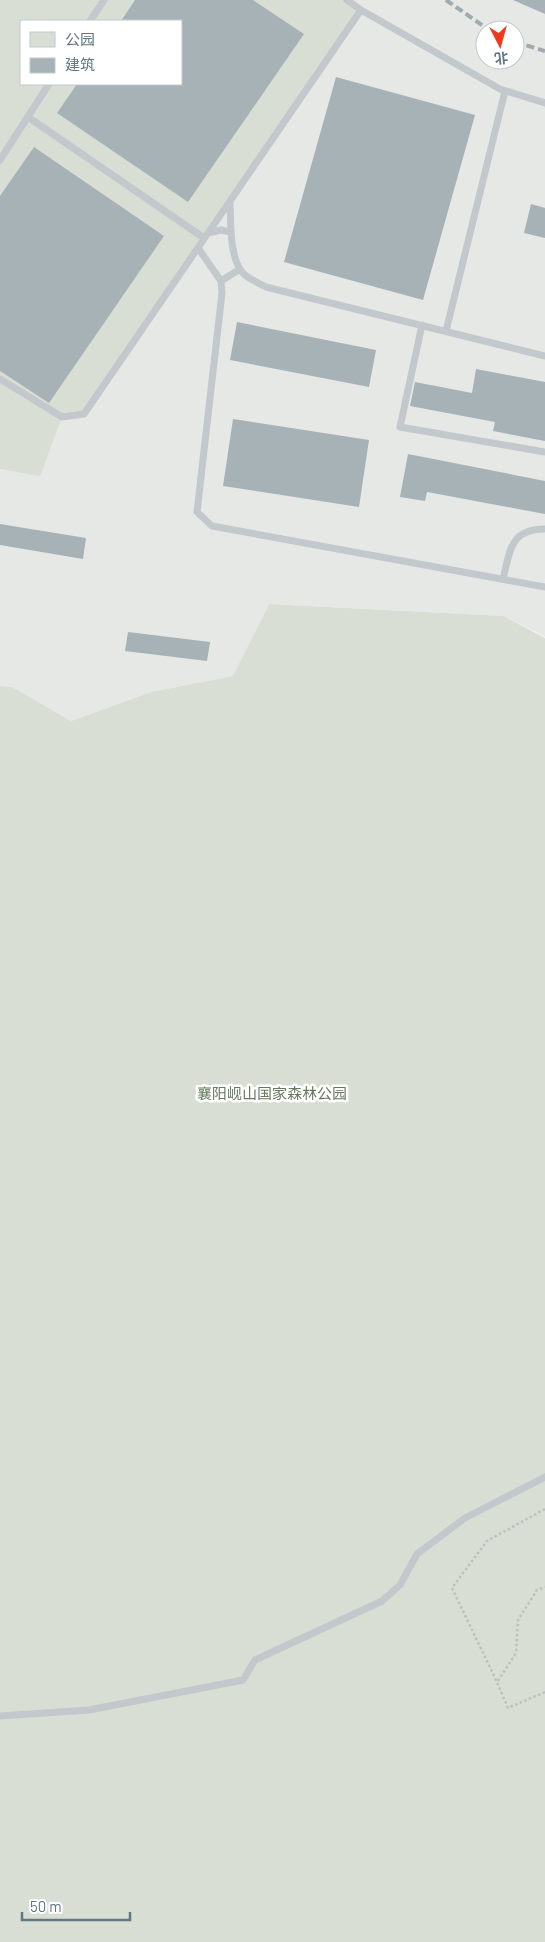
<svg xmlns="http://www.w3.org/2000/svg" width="545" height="1942" font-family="Barlow,'Noto Sans SC',sans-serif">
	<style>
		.built { fill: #e6e8e6; fill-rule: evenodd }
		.green { fill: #d8ded4; fill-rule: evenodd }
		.building { fill: #a7b2b7 }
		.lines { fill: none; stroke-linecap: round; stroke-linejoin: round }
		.path { stroke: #bcc0c2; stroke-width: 2.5; stroke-dasharray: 2.5 2.5; stroke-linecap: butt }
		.service { stroke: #c2c8cb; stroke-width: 7 }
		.rail { stroke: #a1aaaf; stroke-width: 4; stroke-dasharray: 8 4; stroke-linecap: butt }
		.labels { text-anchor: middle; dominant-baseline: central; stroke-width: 5; stroke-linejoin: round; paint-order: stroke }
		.park-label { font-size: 15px; fill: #677a60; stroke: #fff }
	</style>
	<rect width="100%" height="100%" fill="#f8f8f5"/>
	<path class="built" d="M0,0H545V637L504,616L269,604L234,676L151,692L60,725L12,687L0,686ZM21,21H181V84H21ZM485,30H515V60H485Z"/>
	<path class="green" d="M0,0H347L361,10L84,414L62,417L40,476L0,469ZM21,21H181V84H21Z
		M269,604L504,616L545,638V1942H0V686L12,687L71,721L151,692L233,676Z"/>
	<path class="building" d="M135,0H253L304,34L188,202L57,113L77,84H181V21H121Z
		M513,0H545V14Z
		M336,77L475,115L423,300L284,262Z
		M34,147L164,236L49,403L0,371V196Z
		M531,204L545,208V238L524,233Z
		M237,322L376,350L369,387L230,360Z
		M476,369L545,382V441L493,431L495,422L410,406L415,382L472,393Z
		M233,419L369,440L359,507L223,486Z
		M408,454L545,481V514L427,492L425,501L400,497Z
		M0,524L86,538L83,559L0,545Z
		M128,632L210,642L207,661L125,651Z"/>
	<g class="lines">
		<path class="path" d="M545,1509L487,1541L452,1588L497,1682L508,1708L545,1692
			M498,1681L516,1653L518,1620L537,1590L545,1587"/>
		<path class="service" d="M361,10L500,89L545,103
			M90,21L104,0
			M28,117L204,238
			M0,160L49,84
			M230,201C231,221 229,258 243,273C248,279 259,283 266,287L545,356
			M208,233L221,230L231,232
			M198,248L221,281L222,293L197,512L212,526L545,587
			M221,281L240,269
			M422,325L400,427L545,452
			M446,331L505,91
			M0,379L62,417L84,414L361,10L347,0
			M503,579C510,551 510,529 545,529
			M0,1716L89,1710L243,1680L255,1660L382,1601L400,1585L417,1554L465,1518L545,1477"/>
		<path class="rail" d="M446,0L489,30
			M515,42L545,51"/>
	</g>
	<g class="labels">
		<g class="park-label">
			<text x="272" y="1093">襄阳岘山国家森林公园</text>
		</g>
	</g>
	<rect x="20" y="20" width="162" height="65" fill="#ffffff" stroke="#c0c9cd"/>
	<rect x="30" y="32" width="25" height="15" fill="#d8ded4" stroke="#c0c9cd"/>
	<text x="65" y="45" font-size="15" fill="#617782">公园</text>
	<rect x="30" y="58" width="25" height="15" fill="#a7b2b7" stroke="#c0c9cd"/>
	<text x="65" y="70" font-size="15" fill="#617782">建筑</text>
	<g transform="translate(500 45) rotate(174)"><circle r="24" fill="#ffffff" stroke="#c0c9cd"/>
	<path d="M0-4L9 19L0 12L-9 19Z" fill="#f1381c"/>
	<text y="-8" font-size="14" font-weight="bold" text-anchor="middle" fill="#617782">北</text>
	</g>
	<path d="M22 1912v8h108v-8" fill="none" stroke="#617782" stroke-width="2.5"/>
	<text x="30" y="1912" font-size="15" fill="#617782" stroke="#ffffff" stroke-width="4" paint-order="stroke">50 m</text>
</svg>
